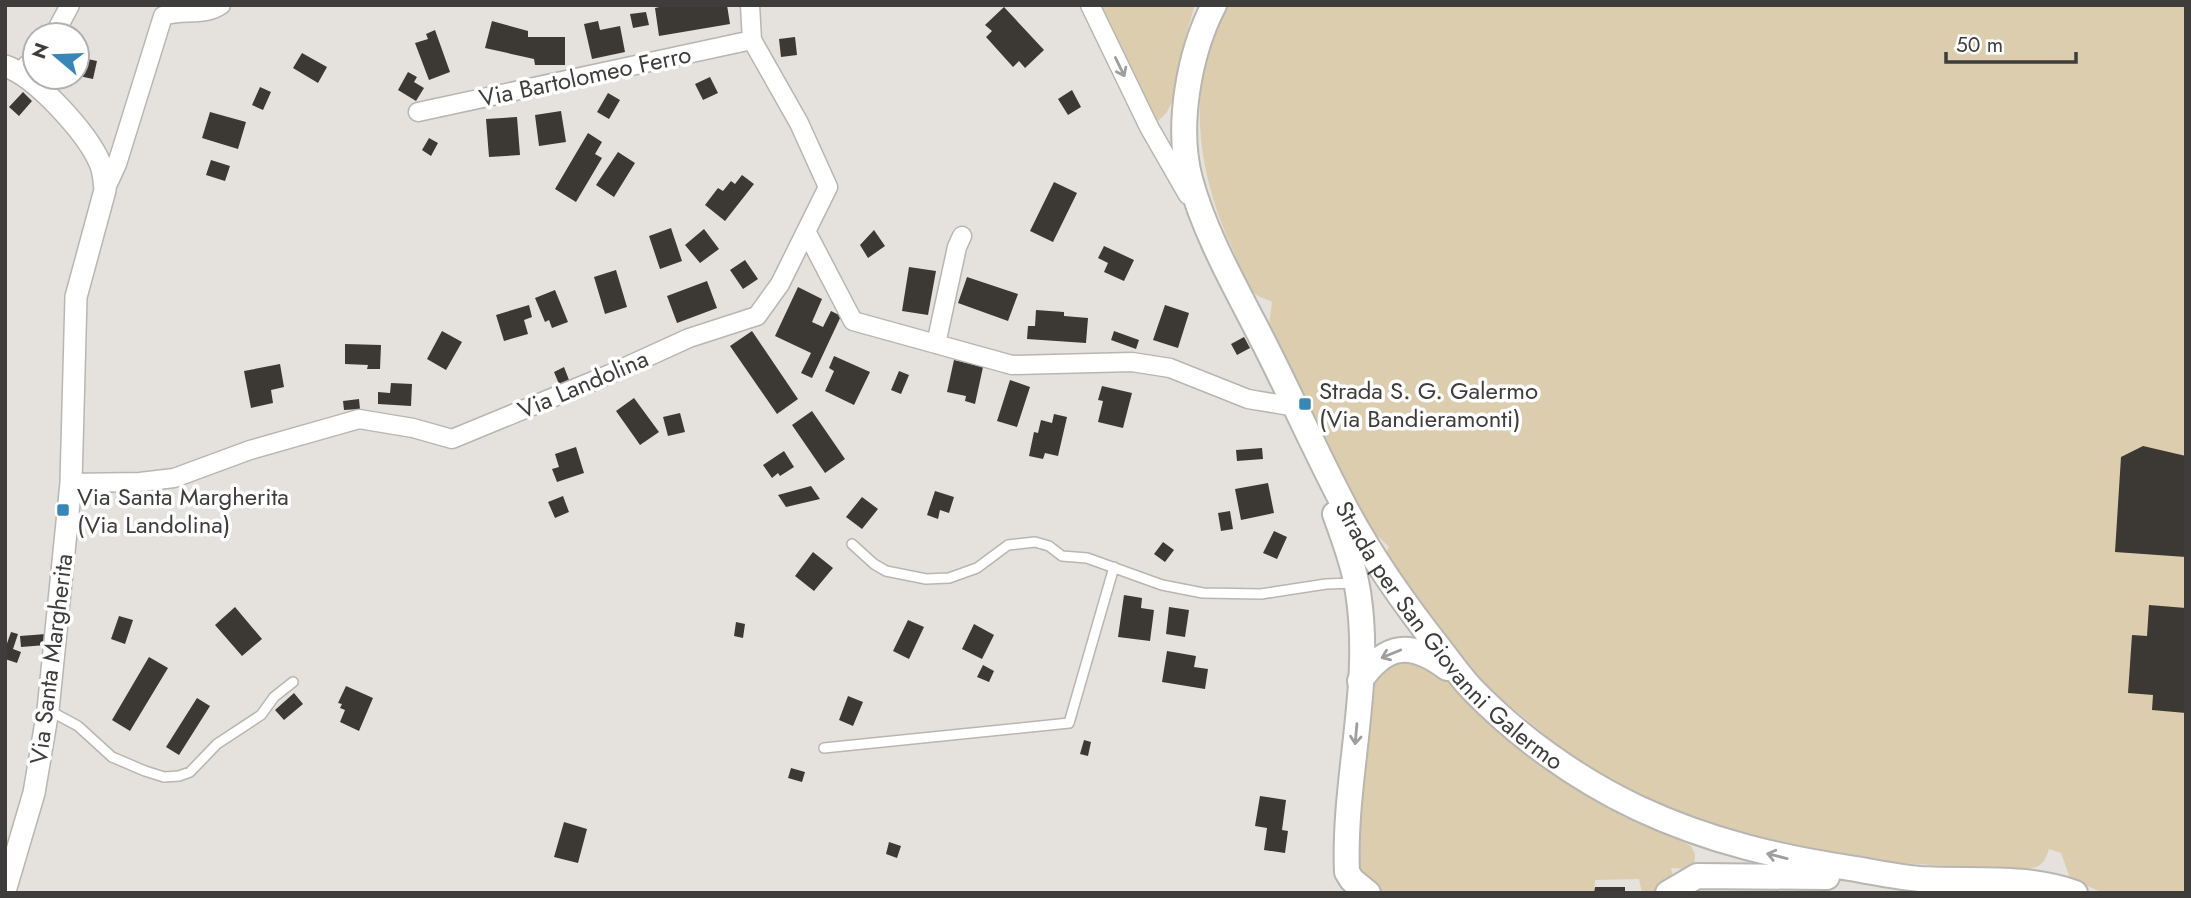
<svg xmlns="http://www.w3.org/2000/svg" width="2191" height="898" font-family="Jost,sans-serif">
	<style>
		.green { fill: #dccdaf }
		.building { fill: #3c3935 }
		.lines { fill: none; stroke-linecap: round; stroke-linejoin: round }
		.service-casing { stroke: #b8b6b0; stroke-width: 12 }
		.minor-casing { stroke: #b8b6b0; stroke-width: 21 }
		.tertiary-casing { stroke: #b8b6b0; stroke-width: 24 }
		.secondary-casing { stroke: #b8b6b0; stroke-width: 28 }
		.service { stroke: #fff; stroke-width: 9 }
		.minor { stroke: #fff; stroke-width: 18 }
		.tertiary { stroke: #fff; stroke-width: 21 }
		.secondary { stroke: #fff; stroke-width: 24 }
		.oneway { stroke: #9e9e9d }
		.poi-dot { fill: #3986b9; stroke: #fff; stroke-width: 2.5 }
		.labels { text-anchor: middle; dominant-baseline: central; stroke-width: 7; stroke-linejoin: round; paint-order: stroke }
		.street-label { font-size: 24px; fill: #3e3d3b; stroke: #fff }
		.poi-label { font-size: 24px; fill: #3e3d3b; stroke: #fff; text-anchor: start }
	</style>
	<rect width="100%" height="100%" fill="#e5e2dd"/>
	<path class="green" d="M1099,5H1195L1186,35L1175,96L1167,112L1157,122Z
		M1228,5H2186V893H2103L2070,878L2061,853L2049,849C2043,869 2037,867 2018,870L1864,861L1733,834L1644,799L1571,756L1485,686L1442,638L1384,556L1389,547L1379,537L1373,536L1269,325L1272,302C1266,299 1256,296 1253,292C1245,283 1238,260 1232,248C1202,182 1188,110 1212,39C1216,28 1223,16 1228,5Z
		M1390,659L1431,664L1468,702L1598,801L1691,846L1695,854L1694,869L1671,868L1674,880L1652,893H1642L1639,879L1595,880L1594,893H1381L1361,875L1355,859L1369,687Z"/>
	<path class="building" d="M668,5H727L730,24L659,36L655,8Z
		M1004,7L1044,50L1025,68L1019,61L1013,67L986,37L992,31L985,25Z
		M646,12L649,25L633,28L630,14Z
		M492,21L528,31V37H565V65H535L534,59L485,48Z
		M598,21L600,30L620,26L625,52L592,59L584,24Z
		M435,30L450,72L429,80L415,43L428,39L426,34Z
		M795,37L797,55L781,57L779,39Z
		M302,53L327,67L318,83L293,68Z
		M83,58L97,61L93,79L79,76Z
		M408,72L417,77L414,82L424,88L416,101L398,90Z
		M710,77L718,93L703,100L695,84Z
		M260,87L271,92L263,110L252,105Z
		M1072,90L1081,107L1068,115L1058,99Z
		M23,92L32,101L19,116L9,107Z
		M608,93L620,100L609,119L597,112Z
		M561,111L566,142L539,146L535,115Z
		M210,112L246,122L238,149L202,138Z
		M517,117L520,155L489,157L486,119Z
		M588,133L602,142L595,154L602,158L576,202L555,189Z
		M429,138L438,143L431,156L422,150Z
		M618,152L635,163L614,197L596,185Z
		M211,160L230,166L225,181L206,175Z
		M742,175L754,184L725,221L705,205L718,188L723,191L731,181L735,184Z
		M1054,182L1077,193L1053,242L1030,231Z
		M671,228L682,261L660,269L649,236Z
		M704,229L719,249L700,263L685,245Z
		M874,230L885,246L868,258L860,245Z
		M1104,246L1134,260L1124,281L1104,272L1108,263L1098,258Z
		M745,260L758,279L743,289L730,270Z
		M909,267L936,271L928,315L902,311Z
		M616,270L627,307L605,314L594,277Z
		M967,277L1018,294L1008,321L958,303Z
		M707,281L717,308L677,323L667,296Z
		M798,287L822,299L812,322L823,327L831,311L841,316L812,378L801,373L811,353L775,336Z
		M555,290L568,322L552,328L549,320L545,322L535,298Z
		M529,305L532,317L524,320L528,334L504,341L496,315Z
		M1165,305L1189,313L1178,348L1153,340Z
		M1036,310L1064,312V316L1088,318L1086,343L1027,339L1028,326H1035Z
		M442,331L462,342L446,370L427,359Z
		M752,331L798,399L777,414L730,346Z
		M1114,331L1139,340L1136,349L1111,340Z
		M1244,337L1250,348L1237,355L1231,344Z
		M345,344L381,345L380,369H367L368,365L345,364Z
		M834,356L870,372L854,405L825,391L834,371L829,368Z
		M954,360L983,367L975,404L965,401L966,396L947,392Z
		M280,364L284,387L271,390L273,403L251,408L244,371Z
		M564,367L569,380L559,384L554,372Z
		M899,371L909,375L901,394L891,390Z
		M1010,380L1030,387L1017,427L997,421Z
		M391,383L412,384L411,406L378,404V392L390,393Z
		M1102,386L1132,393L1123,428L1098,422L1103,401L1098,400Z
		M634,398L659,432L640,445L616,411Z
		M359,399L360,409L344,410L343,401Z
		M812,411L845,459L825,473L792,425Z
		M680,413L685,432L668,436L663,417Z
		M1054,414L1067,417L1058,456L1045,453L1043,459L1029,456L1034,432L1038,433L1041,420L1052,423Z
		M2143,446L2186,456V557L2115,552L2121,457Z
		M576,447L584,473L557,482L552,469L559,467L555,454Z
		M1262,448L1263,459L1237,461L1236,450Z
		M784,451L794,467L780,476L778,473L772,478L763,465Z
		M1268,483L1274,513L1241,520L1235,489Z
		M811,486L820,499L786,507L778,495Z
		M935,491L954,497L949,513L940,510L938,519L927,515Z
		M563,496L569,512L555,518L548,502Z
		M862,497L878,509L862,529L846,517Z
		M1230,511L1233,529L1221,531L1218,513Z
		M1274,531L1287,537L1277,559L1263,553Z
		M1163,542L1174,550L1165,562L1154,554Z
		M813,552L833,568L814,591L795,576Z
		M1124,595L1142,598L1141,608L1154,610L1150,641L1118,637Z
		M2149,605L2186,608V713L2152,710L2153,695L2128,693L2132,635L2147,636Z
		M235,607L262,639L242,656L215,625Z
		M1169,607L1189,610L1185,637L1166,634Z
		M119,616L133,620L125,644L111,639Z
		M908,620L924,627L909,659L893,651Z
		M736,622L745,624L743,638L734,636Z
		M974,624L994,635L982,659L962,649Z
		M11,632L18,634L13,649L21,652L17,663L5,659V649Z
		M46,634V645L21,647L20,636Z
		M1167,651L1196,656L1194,667L1208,669L1205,689L1162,682Z
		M149,657L168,668L130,731L112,720Z
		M983,665L994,671L989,682L977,677Z
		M346,686L373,698L359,731L340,722L345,710L340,708L342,704L338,703Z
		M294,693L303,704L284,720L275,710Z
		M848,696L863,702L853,726L839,720Z
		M197,698L210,706L179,755L166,747Z
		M1084,740L1091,742L1088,756L1080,754Z
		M791,768L805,772L802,782L788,778Z
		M1260,796L1286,800L1282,830L1288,831L1285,853L1264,850L1267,828L1255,826Z
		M564,822L587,829L578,863L554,857Z
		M889,842L901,846L897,858L886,854Z
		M1595,887H1625V893H1594Z"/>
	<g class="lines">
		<defs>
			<path id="service" d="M852,544L874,564L886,571L926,579L949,578L977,568L1008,545L1035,542L1049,546L1062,556L1087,558L1162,585L1203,593L1261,594L1326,584L1354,583
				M50,711L78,726L112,757L145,771L164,777L179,776L190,772L217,744L261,715L274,697L293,682
				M824,748L1069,723L1114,567"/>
			<path id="minor" d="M1090,5L1149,127L1188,195
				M54,35L70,5
				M418,112L752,40
				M105,190L117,164L163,16C182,9 204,17 221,5
				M806,231L853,321L1012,365L1132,362L1170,368L1248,399L1296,407
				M936,344L957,247L962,236
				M71,483L140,482L174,478L250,450L359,419L413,428L452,439L610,374L689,338L757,316L780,284L828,187L799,123L752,40L750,5"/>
			<path id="tertiary" d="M5,66C36,76 87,133 100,163C104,172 104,181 105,190L76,297L71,483L48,710L34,793L5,891
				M27,78L28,66L35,61"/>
			<g id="secondary">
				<path id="s1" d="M1214,5C1189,53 1176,126 1190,179C1206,238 1239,293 1266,347C1294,402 1319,459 1348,513C1374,561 1406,606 1440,649C1450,662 1460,676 1471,688C1518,737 1577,779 1638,808C1708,841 1781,858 1856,869C1877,873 1899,877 1920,879C1971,882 2026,875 2075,893"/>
				<path d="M1335,514C1344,539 1354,566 1358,592C1373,685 1343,779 1347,872L1352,880L1368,893"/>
				<path d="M1360,681C1386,643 1411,641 1447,668"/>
				<path d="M1668,893L1697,876L1827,877"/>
			</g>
		</defs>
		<use href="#service" class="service-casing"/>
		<use href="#minor" class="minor-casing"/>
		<use href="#tertiary" class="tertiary-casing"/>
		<use href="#secondary" class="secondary-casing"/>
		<use href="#service" class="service"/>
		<use href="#minor" class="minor"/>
		<use href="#tertiary" class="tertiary"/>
		<use href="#secondary" class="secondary"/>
	</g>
	<defs><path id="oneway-shaft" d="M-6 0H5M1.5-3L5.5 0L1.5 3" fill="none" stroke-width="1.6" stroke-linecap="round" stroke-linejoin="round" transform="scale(1.75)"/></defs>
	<g class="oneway">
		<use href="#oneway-shaft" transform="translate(1120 67) rotate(64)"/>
		<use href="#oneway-shaft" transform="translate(1391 654) rotate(158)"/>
		<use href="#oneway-shaft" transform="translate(1356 734) rotate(95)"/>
		<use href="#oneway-shaft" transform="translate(1777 856) rotate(-166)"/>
	</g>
	<g class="poi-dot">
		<rect x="1298" y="397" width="14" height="14" rx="3.5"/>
		<rect x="56" y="503" width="14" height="14" rx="3.5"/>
	</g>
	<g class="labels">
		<g class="street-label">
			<text transform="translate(585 76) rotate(-12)">Via Bartolomeo Ferro</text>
			<text transform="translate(583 384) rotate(-23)">Via Landolina</text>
			<text stroke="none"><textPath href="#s1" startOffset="709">Strada per San Giovanni Galermo</textPath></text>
			<text transform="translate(51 659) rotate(-83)">Via Santa Margherita</text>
		</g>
		<g class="poi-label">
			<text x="1319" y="390">Strada S. G. Galermo<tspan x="1319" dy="28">(Via Bandieramonti)</tspan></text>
			<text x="77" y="496">Via Santa Margherita<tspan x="77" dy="28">(Via Landolina)</tspan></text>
		</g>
	</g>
	<rect width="2191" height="898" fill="none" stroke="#3e3d3b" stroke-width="14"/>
	<g transform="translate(56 56) rotate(289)"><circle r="33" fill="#ffffff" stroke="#b2b1b1" stroke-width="2"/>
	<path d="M0-5L12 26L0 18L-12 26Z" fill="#3986b9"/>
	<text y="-10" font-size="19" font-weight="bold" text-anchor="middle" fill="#3e3d3b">N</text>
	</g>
	<path d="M1946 52v10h130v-10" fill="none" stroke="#3e3d3b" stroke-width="3.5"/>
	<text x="1956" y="52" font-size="21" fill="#3e3d3b" stroke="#ffffff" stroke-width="5" paint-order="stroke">50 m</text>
</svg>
